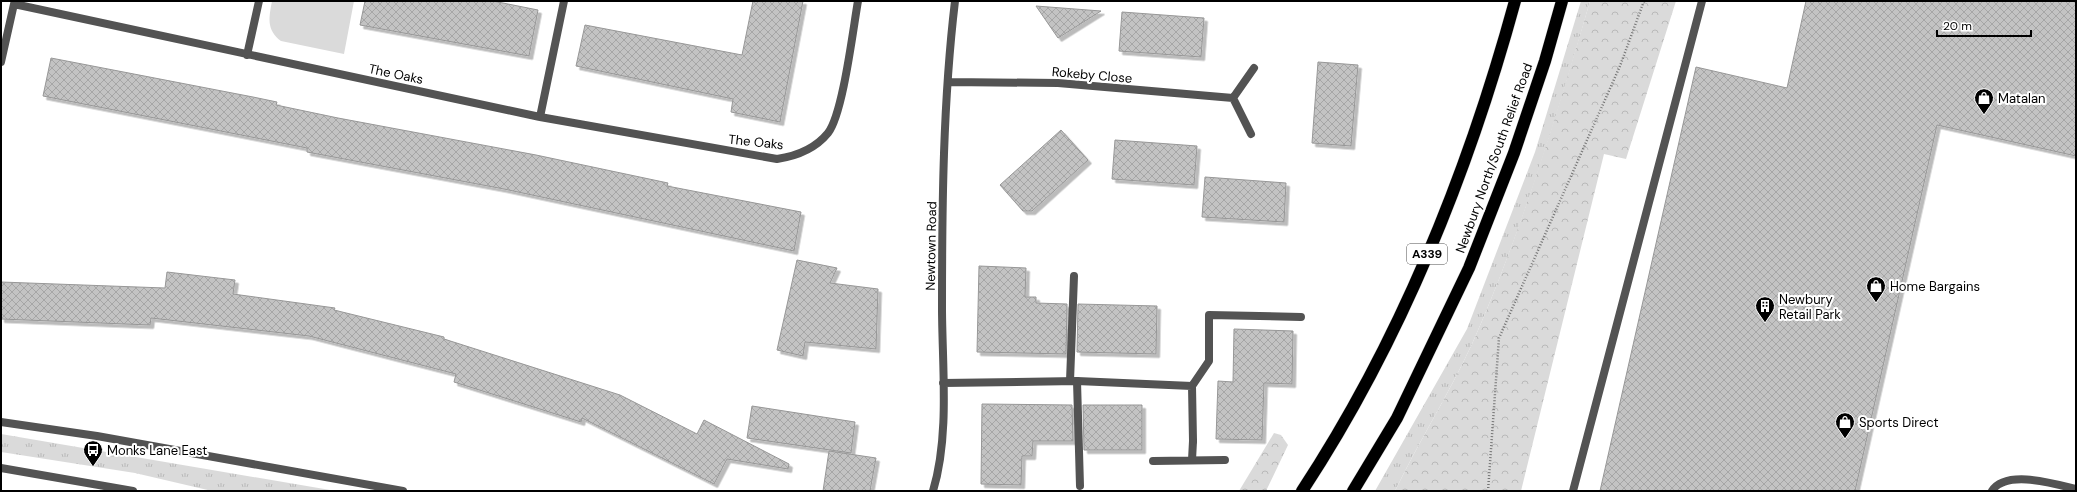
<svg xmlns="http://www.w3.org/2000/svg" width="2077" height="492" font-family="'DM Sans',sans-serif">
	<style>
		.grass { fill: url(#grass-tufts) }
		.forest { fill: url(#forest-crowns) }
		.park { fill: #dadada }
		.building { fill: url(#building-cross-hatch); stroke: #979797; filter: url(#shadow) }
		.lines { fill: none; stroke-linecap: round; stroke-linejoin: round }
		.highway-casing { stroke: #dbdbdb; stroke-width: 13 }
		.path { stroke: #757575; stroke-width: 2.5; stroke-dasharray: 1 2; stroke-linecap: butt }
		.lane { stroke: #535353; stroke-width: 8 }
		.street { stroke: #535353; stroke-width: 8 }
		.highway { stroke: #000; stroke-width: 12 }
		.labels { text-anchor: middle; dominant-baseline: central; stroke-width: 4; stroke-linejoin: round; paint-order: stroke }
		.shield { fill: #fff; stroke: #4c4c4c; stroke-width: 1 }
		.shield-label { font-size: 12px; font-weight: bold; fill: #000 }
		.street-label { font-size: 13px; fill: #000; stroke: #fff }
		.poi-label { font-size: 13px; fill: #000; stroke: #fff; text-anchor: start }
	</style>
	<defs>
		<pattern id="grass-tufts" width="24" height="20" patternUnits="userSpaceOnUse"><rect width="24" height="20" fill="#dadada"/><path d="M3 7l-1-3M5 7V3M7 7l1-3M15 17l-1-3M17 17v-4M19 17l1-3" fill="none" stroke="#b9b9b9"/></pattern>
		<pattern id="forest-crowns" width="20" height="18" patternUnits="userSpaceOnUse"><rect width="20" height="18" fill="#dadada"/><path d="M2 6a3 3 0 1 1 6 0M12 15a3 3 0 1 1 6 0" fill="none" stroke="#b9b9b9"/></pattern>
		<pattern id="building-cross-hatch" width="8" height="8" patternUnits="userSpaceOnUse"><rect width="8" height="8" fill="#c3c3c3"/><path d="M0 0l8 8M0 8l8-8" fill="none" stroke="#a6a6a6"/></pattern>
		<filter id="shadow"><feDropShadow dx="3.5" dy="3.5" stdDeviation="0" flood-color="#0004"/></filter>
	</defs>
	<rect width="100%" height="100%" fill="#fff"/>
	<path class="grass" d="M1581,1H1590C1557,117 1521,233 1472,344C1449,394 1419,441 1395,491H1375L1467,329L1535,152Z
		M1,434L336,491H212L135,473L1,452Z"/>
	<path class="forest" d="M1590,1H1676L1626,159L1604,154L1521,491H1395C1419,441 1449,394 1472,344C1521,233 1556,117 1590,1Z
		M1274,433L1281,435L1288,445L1266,491H1239Z"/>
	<path class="park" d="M272,1H354L344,54L281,41C266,30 269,17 272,1Z"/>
	<path class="building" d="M365,1H493L538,10L529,56L360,25Z
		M753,1H803L780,122L731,112L733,99L576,66L585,25L742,55Z
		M1806,1H2076V156L1937,125L1855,491H1600L1696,67L1787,88Z
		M1036,6L1101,11L1058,38Z
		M1122,12L1204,18L1201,57L1119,51Z
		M51,58L253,97L277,102L276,105L338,118L536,155L668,183L667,186L801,212L794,251L504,189L307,152V148L43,96Z
		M1318,62L1358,65L1351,146L1312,143Z
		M1061,130L1088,160L1032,211H1023L1000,185Z
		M1115,140L1197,146L1194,185L1112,179Z
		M1205,177L1286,183L1284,222L1202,217Z
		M797,260L837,268L830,283L878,289L876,349L805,342L803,356L777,350Z
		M979,266L1026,268L1025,297H1036V303L1067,304L1066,354L977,352Z
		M167,272L235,280L233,294L335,308L334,310L444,337V339L620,395L697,434L704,420L789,464L788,469L727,459L714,484L582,418L581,422L454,382L456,374L309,336L151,318L150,325L1,319V282L165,288Z
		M1078,304L1157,306L1156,354L1077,352Z
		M1234,329L1293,331L1292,384L1264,383L1262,440L1216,439L1218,381L1233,382Z
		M982,404L1072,405L1073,441H1033L1032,456H1022L1021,485L981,484Z
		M1083,405H1142V450H1084Z
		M752,406L855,422L851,453L747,438Z
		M829,451L876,458L870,491H823Z"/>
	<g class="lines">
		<defs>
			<path id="highway" d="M1302,491C1400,342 1468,173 1515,1
				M1353,491L1397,418L1469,268L1514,153L1545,61L1562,1"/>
		</defs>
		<use href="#highway" class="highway-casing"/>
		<path class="path" d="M1488,491L1499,338L1620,66L1644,1"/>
		<path class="lane" d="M1209,341V315L1301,317
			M1070,381L1074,276
			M1077,381L1080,486
			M1,422L97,436L403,491
			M1192,460L1193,441
			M1153,461L1225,460
			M1573,491L1702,1
			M1992,491C2006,469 2055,484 2076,489"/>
		<path class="street" d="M15,1L14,4L540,117L777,159C797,156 815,149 828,133C843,114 853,29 858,1
			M247,55L259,1
			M1,62L14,4
			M948,82L1058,83L1233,98
			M1233,98L1251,134
			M1233,98L1254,68
			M540,117L564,1
			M943,383L1077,381L1192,386L1209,361V341
			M1192,386L1193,441
			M1,468L133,491
			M933,491C950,435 942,365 942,307C942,205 943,102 955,1"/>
		<use href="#highway" class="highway"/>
	</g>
	<defs>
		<symbol id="shop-pin" viewBox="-11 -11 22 30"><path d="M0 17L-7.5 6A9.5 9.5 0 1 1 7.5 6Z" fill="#000" stroke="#fff"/><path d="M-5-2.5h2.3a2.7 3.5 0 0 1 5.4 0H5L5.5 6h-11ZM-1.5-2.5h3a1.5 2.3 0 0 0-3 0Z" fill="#fff"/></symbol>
		<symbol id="building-pin" viewBox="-11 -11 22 30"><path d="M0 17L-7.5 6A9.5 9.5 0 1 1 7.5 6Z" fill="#000" stroke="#fff"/><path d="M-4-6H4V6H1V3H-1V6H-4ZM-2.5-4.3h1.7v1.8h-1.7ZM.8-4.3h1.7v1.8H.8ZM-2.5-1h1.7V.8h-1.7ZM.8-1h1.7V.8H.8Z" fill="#fff"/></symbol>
		<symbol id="bus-pin" viewBox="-11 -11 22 30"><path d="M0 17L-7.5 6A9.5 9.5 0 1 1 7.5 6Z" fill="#000" stroke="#fff"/><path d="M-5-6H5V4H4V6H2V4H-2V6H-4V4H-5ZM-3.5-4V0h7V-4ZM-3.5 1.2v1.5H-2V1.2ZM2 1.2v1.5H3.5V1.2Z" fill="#fff"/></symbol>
	</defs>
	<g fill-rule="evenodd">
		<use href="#shop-pin" x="1973" y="87" width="22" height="30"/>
		<use href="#shop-pin" x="1865" y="275" width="22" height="30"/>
		<use href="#building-pin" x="1754" y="295" width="22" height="30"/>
		<use href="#shop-pin" x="1834" y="411" width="22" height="30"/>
		<use href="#bus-pin" x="82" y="439" width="22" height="30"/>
	</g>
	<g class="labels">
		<rect class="shield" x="1407" y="244" width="40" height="20" rx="3"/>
		<g class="shield-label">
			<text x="1427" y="254">A339</text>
		</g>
		<g class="street-label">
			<text transform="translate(396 74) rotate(12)">The Oaks</text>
			<text transform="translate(1092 75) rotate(5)">Rokeby Close</text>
			<text transform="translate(756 142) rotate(6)">The Oaks</text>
			<text transform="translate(1494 158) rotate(-70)">Newbury North/South Relief Road</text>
			<text transform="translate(931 246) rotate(-89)">Newtown Road</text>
		</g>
		<g class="poi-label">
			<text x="1998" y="98">Matalan</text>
			<text x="1890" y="286">Home Bargains</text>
			<text x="1779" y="299">Newbury<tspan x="1779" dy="15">Retail Park</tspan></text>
			<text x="1859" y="422">Sports Direct</text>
			<text x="107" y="450">Monks Lane East</text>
		</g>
	</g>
	<rect width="2077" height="492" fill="none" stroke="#000000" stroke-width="4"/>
	<path d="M1937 30v6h94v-6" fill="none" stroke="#000000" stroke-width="2"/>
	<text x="1943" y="30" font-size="12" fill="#000000" stroke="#ffffff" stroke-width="3" paint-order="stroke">20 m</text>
</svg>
